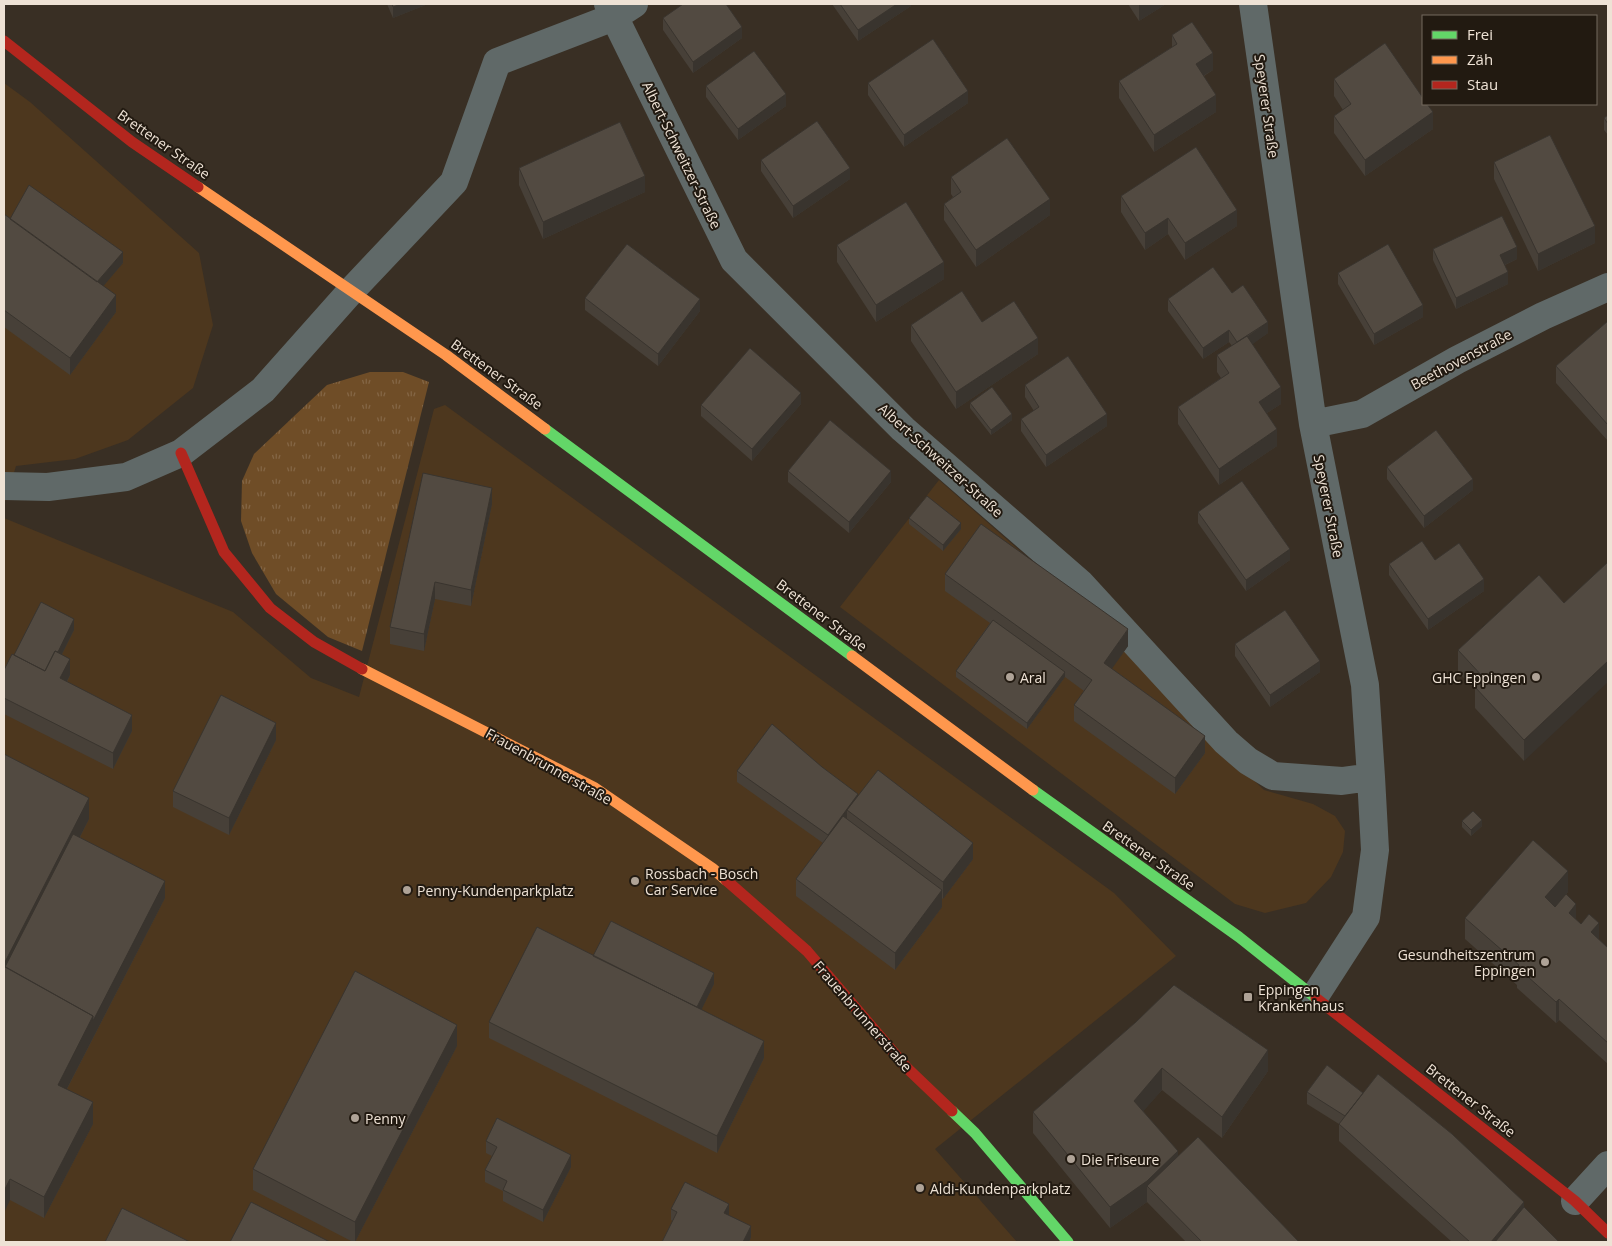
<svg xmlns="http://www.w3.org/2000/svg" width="1612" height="1246" font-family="'Open Sans',sans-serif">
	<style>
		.built { fill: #4d371e }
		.grass { fill: url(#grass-tufts) }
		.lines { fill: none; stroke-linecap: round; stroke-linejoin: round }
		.street { stroke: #606968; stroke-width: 28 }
		.fast { stroke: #63d668; stroke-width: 11 }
		.slow { stroke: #ff974d; stroke-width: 11 }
		.jam { stroke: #b3261e; stroke-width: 11 }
		.wall { fill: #474038 }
		.shaded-wall { fill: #39342e }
		.building { fill: #524a41; stroke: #39342e }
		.poi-dot { fill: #afa397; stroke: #221a11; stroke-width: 2 }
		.labels { text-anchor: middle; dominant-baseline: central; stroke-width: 4; stroke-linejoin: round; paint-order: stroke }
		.street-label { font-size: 14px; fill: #eee2d5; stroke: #221a11 }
		.poi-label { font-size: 14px; fill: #eee2d5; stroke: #221a11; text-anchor: start }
	</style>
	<defs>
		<pattern id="grass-tufts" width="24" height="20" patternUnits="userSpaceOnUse" patternTransform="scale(1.25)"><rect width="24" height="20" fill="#6f4d27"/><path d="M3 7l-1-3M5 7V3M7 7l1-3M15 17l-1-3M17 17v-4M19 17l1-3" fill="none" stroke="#846645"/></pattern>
	</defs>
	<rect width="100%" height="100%" fill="#392f24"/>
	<path class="built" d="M4,83L30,102L199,253L213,325L193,388L128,440L75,459L16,466L4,505Z
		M445,405L1114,893L1176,956L935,1149L1017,1242H4V518L233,612L311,678L359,697L434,409Z
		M939,480L1115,634L1223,751L1264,790L1313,804L1335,816L1345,831L1343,852L1331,877L1306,903L1265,913L1235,904L840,607Z"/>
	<path class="grass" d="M370,372H403L429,382L362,651L328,637L276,594L252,553L241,521L242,481L254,454L327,385Z"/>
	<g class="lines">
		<path class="street" d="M608,4L734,260L903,429L1080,583L1226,742L1248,761L1273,776L1342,781L1371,777
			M1253,4L1313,424L1365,685L1371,777L1375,850L1366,917L1315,996
			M1313,424L1362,414L1457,360L1543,316L1608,287
			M4,486L48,487L126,477L181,453L263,390L351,291L454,182L497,62L614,17L634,4
			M1575,1201L1608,1165"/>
		<path class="fast" d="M545,429L852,656
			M1033,790L1239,937L1316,998
			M952,1111L975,1133L1068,1242"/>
		<path class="slow" d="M198,187L446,355L545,429
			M852,656L1033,790
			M362,669L595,788L712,868L726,880"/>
		<path class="jam" d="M4,41L132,142L198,187
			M181,453L224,552L270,608L314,642L362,669
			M726,880L807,951L907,1068L952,1111
			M1316,998L1575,1201L1608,1233"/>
	</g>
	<path class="wall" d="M387,4H428L393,18Z
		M832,4H911V6L858,41Z
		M1128,4H1166L1139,21Z
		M663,18L742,38L693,73L663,30Z
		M1172,35L1213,70L1204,76L1216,112L1154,152L1119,98V81L1172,47Z
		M1334,79L1433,129L1365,176L1334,133V116L1343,110L1334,96Z
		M868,83L968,103L904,147L868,95Z
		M706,86L786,106L738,140L706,97Z
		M1608,115V135L1604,130V118Z
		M761,160L850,179L793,218L761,171Z
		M1494,162L1595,243L1538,271L1494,179Z
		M519,168L645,192L543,239L519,185Z
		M951,177L1050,215L976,267L944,220V204L953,197L951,194Z
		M1121,196L1237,226L1185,260L1168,234L1145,250L1121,212Z
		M4,214L10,219L123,263L103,286L116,312L70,375L4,327Z
		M837,245L944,279L876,322L837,262Z
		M1433,249L1517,259L1505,265L1508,284L1456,309L1433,260Z
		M1338,273L1423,317L1374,345L1338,284Z
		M1232,293L1268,333L1252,344L1281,404L1267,413L1277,446L1219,485L1178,424V407L1221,378L1217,372V355L1232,346L1229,342L1203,359L1168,311V299Z
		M585,298L700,311L658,366L585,310Z
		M1608,321V441L1556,383V366Z
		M982,322L1038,354L956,409L911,341V325Z
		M1025,385L1107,426L1046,467L1021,431V419L1034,411L1025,397Z
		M970,403L1012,420L991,435L970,408Z
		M801,404L752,461L701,416V405Z
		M1387,467L1473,490L1424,528L1387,479Z
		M788,471L891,482L849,533L788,482Z
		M492,504L471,606L435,599L424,651L390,644V627Z
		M1198,512L1290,560L1246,591L1198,523Z
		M909,518L961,529L943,551L909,524Z
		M1435,560L1484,591L1428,630L1389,575V564Z
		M945,574L1128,646L1111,669L1205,753L1175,794L1074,721V705L1084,691L1065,677L1027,729L956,677V671L990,623L945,591Z
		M1539,575L1524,761L1475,708V689L1458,672V650Z
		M74,630L62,654L70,675L67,682L132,731L113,769L4,714V670Z
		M1235,644L1320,672L1270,707L1235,656Z
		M276,740L229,835L173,807V791Z
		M4,754L89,819L80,837L165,898L67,1089L93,1124L44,1218L10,1200Z
		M822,767L858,796L973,859L943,899L942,898V907L895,970L796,896V879L823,843L737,782V771Z
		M1462,821L1482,826L1471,836L1462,827Z
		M1568,892L1555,907L1576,920L1608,948V1064L1559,1020L1556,1023L1517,988V985L1465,939V918Z
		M593,956L714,984L701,1010L764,1058L717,1153L489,1038V1022Z
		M1136,1022L1268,1071L1222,1138L1162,1090L1143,1111L1178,1156L1299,1242H1186L1147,1202L1110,1228L1033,1133V1112Z
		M457,1046L355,1242H353L253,1190V1169Z
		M1307,1092L1363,1093L1524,1207L1559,1242H1452L1339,1141V1124L1307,1104Z
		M486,1141L571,1167L543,1222L503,1201V1191L485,1182V1170L492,1156L486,1153Z
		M671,1209L729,1215L751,1237L749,1242H662L673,1221L671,1220Z"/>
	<path class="shaded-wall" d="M401,4H428L393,18V7Z
		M897,4H911V6L858,41V30Z
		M1139,4H1166L1139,21Z
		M742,27V38L693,73V62Z
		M1213,53V70L1196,80V64Z
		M968,91V103L904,147V135Z
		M786,94V106L738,140V129Z
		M1216,95V112L1154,152V135Z
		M1433,112V129L1365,176V160Z
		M850,168V179L793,218V206Z
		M645,176V192L543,239V222Z
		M1050,199V215L976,267V250Z
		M1237,210V226L1185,260V243Z
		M1168,218V234L1145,250V233Z
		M1595,226V243L1538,271V254Z
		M1517,247V259L1500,267V255Z
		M123,252V263L95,296V285Z
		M944,262V279L876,322V305Z
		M1508,272V284L1456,309V298Z
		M116,295V312L70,375V358Z
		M700,299V311L658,366V354Z
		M1423,305V317L1374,345V334Z
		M1268,322V333L1238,355V343Z
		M1229,330V342L1203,359V348Z
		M1038,338V354L956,409V392Z
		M1281,387V404L1259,418V402Z
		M801,393V404L752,461V449Z
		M1012,414V420L991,435V430Z
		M1107,414V426L1046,467V455Z
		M1277,429V446L1219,485V469Z
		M891,471V482L849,533V522Z
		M1473,479V490L1424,528V516Z
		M492,488V504L471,606V590Z
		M961,523V529L943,551V545Z
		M1290,549V560L1246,591V580Z
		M1484,579V591L1428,630V619Z
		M435,582V599L424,651V634Z
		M74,619V630L45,688V676Z
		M1128,629V646L1104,680V663Z
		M70,659V675L60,695V678Z
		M1320,661V672L1270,707V695Z
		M1608,661V682L1524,761V740Z
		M1065,672V677L1027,729V723Z
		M132,715V731L113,769V753Z
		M276,723V740L229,835V818Z
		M1205,736V753L1175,794V778Z
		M858,794V805L847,810V819L828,846V835Z
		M89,798V819L10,974L4,971V964Z
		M1482,820V826L1471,836V830Z
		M973,843V859L943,899V882Z
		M1568,871V892L1545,918V897Z
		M165,881V898L58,1106V1085L93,1016Z
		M942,890V907L895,970V953Z
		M1576,904V925L1569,913Z
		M1599,923V944L1591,932Z
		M714,973V984L695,1023V1012Z
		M1559,999V1020L1556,1023V1002Z
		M457,1025V1046L355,1242V1222Z
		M764,1041V1058L717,1153V1136Z
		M1268,1050V1071L1222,1138V1117Z
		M1162,1068V1090L1134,1122V1101Z
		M93,1102V1124L44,1218V1197Z
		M1178,1151V1172L1147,1186V1202L1110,1228V1207Z
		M571,1155V1167L543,1222V1210Z
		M10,1179V1200L4,1213V1191Z
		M1524,1202V1219L1504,1242H1491Z
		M729,1204V1215L724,1213Z
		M751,1226V1237L749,1242H743Z"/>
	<path class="building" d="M392,4H401L393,7Z
		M683,4H726L742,27L693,62L663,18Z
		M840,4H897L858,30Z
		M1192,22L1213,53L1196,64L1216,95L1154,135L1119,81L1177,44L1172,35Z
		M933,39L968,91L904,135L868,83Z
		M1385,43L1423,98V104H1427L1433,112L1365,160L1334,116L1351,104L1334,79Z
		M754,51L786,94L738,129L706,86Z
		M1608,115V124L1604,118Z
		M817,121L850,168L793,206L761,160Z
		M620,122L645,176L543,222L519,168Z
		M1550,135L1595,226L1538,254L1494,162Z
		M1007,138L1050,199L976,250L944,204L961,192L951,177Z
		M1196,147L1237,210L1185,243L1168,218L1145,233L1121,196Z
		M29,185L123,252L97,282L10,219Z
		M906,202L944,262L876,305L837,245Z
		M4,214L116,295L70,358L4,310Z
		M1502,216L1517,247L1500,255L1508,272L1456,298L1433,249Z
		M627,244L700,299L658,354L585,298Z
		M1388,244L1423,305L1374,334L1338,273Z
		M1213,267L1232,293L1243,285L1268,322L1237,342L1229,330L1203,348L1168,299Z
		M962,291L982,322L1014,301L1038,338L956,392L911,325Z
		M1608,321V425L1556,366Z
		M1247,336L1281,387L1259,402L1277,429L1219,469L1178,407L1229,373L1217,355Z
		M750,348L801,393L752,449L701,405Z
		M1068,356L1107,414L1046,455L1021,419L1039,407L1025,385Z
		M992,387L1012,414L991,430L970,403Z
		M830,420L891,471L849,522L788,471Z
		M1436,430L1473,479L1424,516L1387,467Z
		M423,473L492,488L471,590L435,582L424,634L390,627Z
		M1242,481L1290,549L1246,580L1198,512Z
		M927,496L961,523L943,545L909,518Z
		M981,524L1128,629L1104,663L1205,736L1175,778L1074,705L1092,680L945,574Z
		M1422,541L1435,560L1459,543L1484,579L1428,619L1389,564Z
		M1608,562V661L1524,740L1475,687L1484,678L1458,650L1539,575L1564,603Z
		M41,602L74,619L58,652L55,651L45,671L14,655Z
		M1285,610L1320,661L1270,695L1235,644Z
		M993,620L1065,672L1027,723L956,671Z
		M55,651L70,659L60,678L132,715L113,753L4,698V670L12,654L45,671Z
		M221,695L276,723L229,818L173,791Z
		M772,724L822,767L858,794L828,835L737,771Z
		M4,754L89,798L4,964Z
		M878,770L973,843L943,882L847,810Z
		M1473,811L1482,820L1471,830L1462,821Z
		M843,816L942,890L895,953L796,879Z
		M73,834L165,881L93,1021V1016L5,967Z
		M1533,840L1568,871L1545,897L1555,907L1566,894L1576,904L1569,913L1581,924L1589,914L1599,923L1591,932L1608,948V1043L1559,999L1556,1002L1517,967L1519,965L1465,918Z
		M611,921L714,973L697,1007L593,956Z
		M537,927L764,1041L717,1136L489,1022Z
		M4,966L93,1016L58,1085L93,1102L44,1197L10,1179L4,1191Z
		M355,971L457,1025L355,1222L253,1169Z
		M1174,985L1268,1050L1222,1117L1162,1068L1134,1101L1178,1151L1147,1181L1110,1207L1033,1112L1136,1022Z
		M1327,1065L1363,1093L1345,1116L1307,1092Z
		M1378,1074L1452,1134L1524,1202L1491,1242H1470L1339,1124Z
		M497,1118L571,1155L543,1210L503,1190L507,1181L485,1170L497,1147L486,1141Z
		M1198,1137L1299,1242H1202L1147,1186Z
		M685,1182L729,1204L724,1213L751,1226L743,1242H662L677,1212L671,1209Z
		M251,1202L330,1242H230Z
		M1524,1207L1559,1242H1495Z
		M122,1208L190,1242H105Z"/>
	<g class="poi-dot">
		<circle cx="1010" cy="677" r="5"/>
		<circle cx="1536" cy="677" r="5"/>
		<circle cx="635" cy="881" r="5"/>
		<circle cx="407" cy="890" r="5"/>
		<circle cx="1545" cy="962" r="5"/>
		<rect x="1243" y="992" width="10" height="10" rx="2.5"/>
		<circle cx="355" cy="1118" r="5"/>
		<circle cx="1071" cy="1159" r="5"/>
		<circle cx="920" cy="1188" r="5"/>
	</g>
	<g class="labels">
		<g class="street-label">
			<text transform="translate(1267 106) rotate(82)">Speyerer Straße</text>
			<text transform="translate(164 144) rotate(35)">Brettener Straße</text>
			<text transform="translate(682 155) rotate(64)">Albert-Schweitzer-Straße</text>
			<text transform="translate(1461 359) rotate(-28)">Beethovenstraße</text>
			<text transform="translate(497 374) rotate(36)">Brettener Straße</text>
			<text transform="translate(941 460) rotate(42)">Albert-Schweitzer-Straße</text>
			<text transform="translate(1329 506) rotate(79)">Speyerer Straße</text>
			<text transform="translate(822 615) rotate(37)">Brettener Straße</text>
			<text transform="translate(549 766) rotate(29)">Frauenbrunnerstraße</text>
			<text transform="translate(1149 855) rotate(35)">Brettener Straße</text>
			<text transform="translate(863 1016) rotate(49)">Frauenbrunnerstraße</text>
			<text transform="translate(1471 1100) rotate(38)">Brettener Straße</text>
		</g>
		<g class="poi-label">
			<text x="1020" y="677">Aral</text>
			<text x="1526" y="677" text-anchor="end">GHC Eppingen</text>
			<text x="645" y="873">Rossbach - Bosch<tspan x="645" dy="16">Car Service</tspan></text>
			<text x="417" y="890">Penny-Kundenparkplatz</text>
			<text x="1535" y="954" text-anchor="end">Gesundheitszentrum<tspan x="1535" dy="16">Eppingen</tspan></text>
			<text x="1258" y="989">Eppingen<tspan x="1258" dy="16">Krankenhaus</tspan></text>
			<text x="365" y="1118">Penny</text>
			<text x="1081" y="1159">Die Friseure</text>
			<text x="930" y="1188">Aldi-Kundenparkplatz</text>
		</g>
	</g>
	<rect width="1612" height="1246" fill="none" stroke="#eee2d5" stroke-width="10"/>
	<rect x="1422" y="15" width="175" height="90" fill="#221a11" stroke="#746a5f"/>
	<rect x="1432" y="31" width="25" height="8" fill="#63d668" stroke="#746a5f"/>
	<text x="1467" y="40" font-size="15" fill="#eee2d5">Frei</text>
	<rect x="1432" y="56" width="25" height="8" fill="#ff974d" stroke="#746a5f"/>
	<text x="1467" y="65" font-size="15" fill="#eee2d5">Zäh</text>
	<rect x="1432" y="81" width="25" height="8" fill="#b3261e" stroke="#746a5f"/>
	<text x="1467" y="90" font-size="15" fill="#eee2d5">Stau</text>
</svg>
